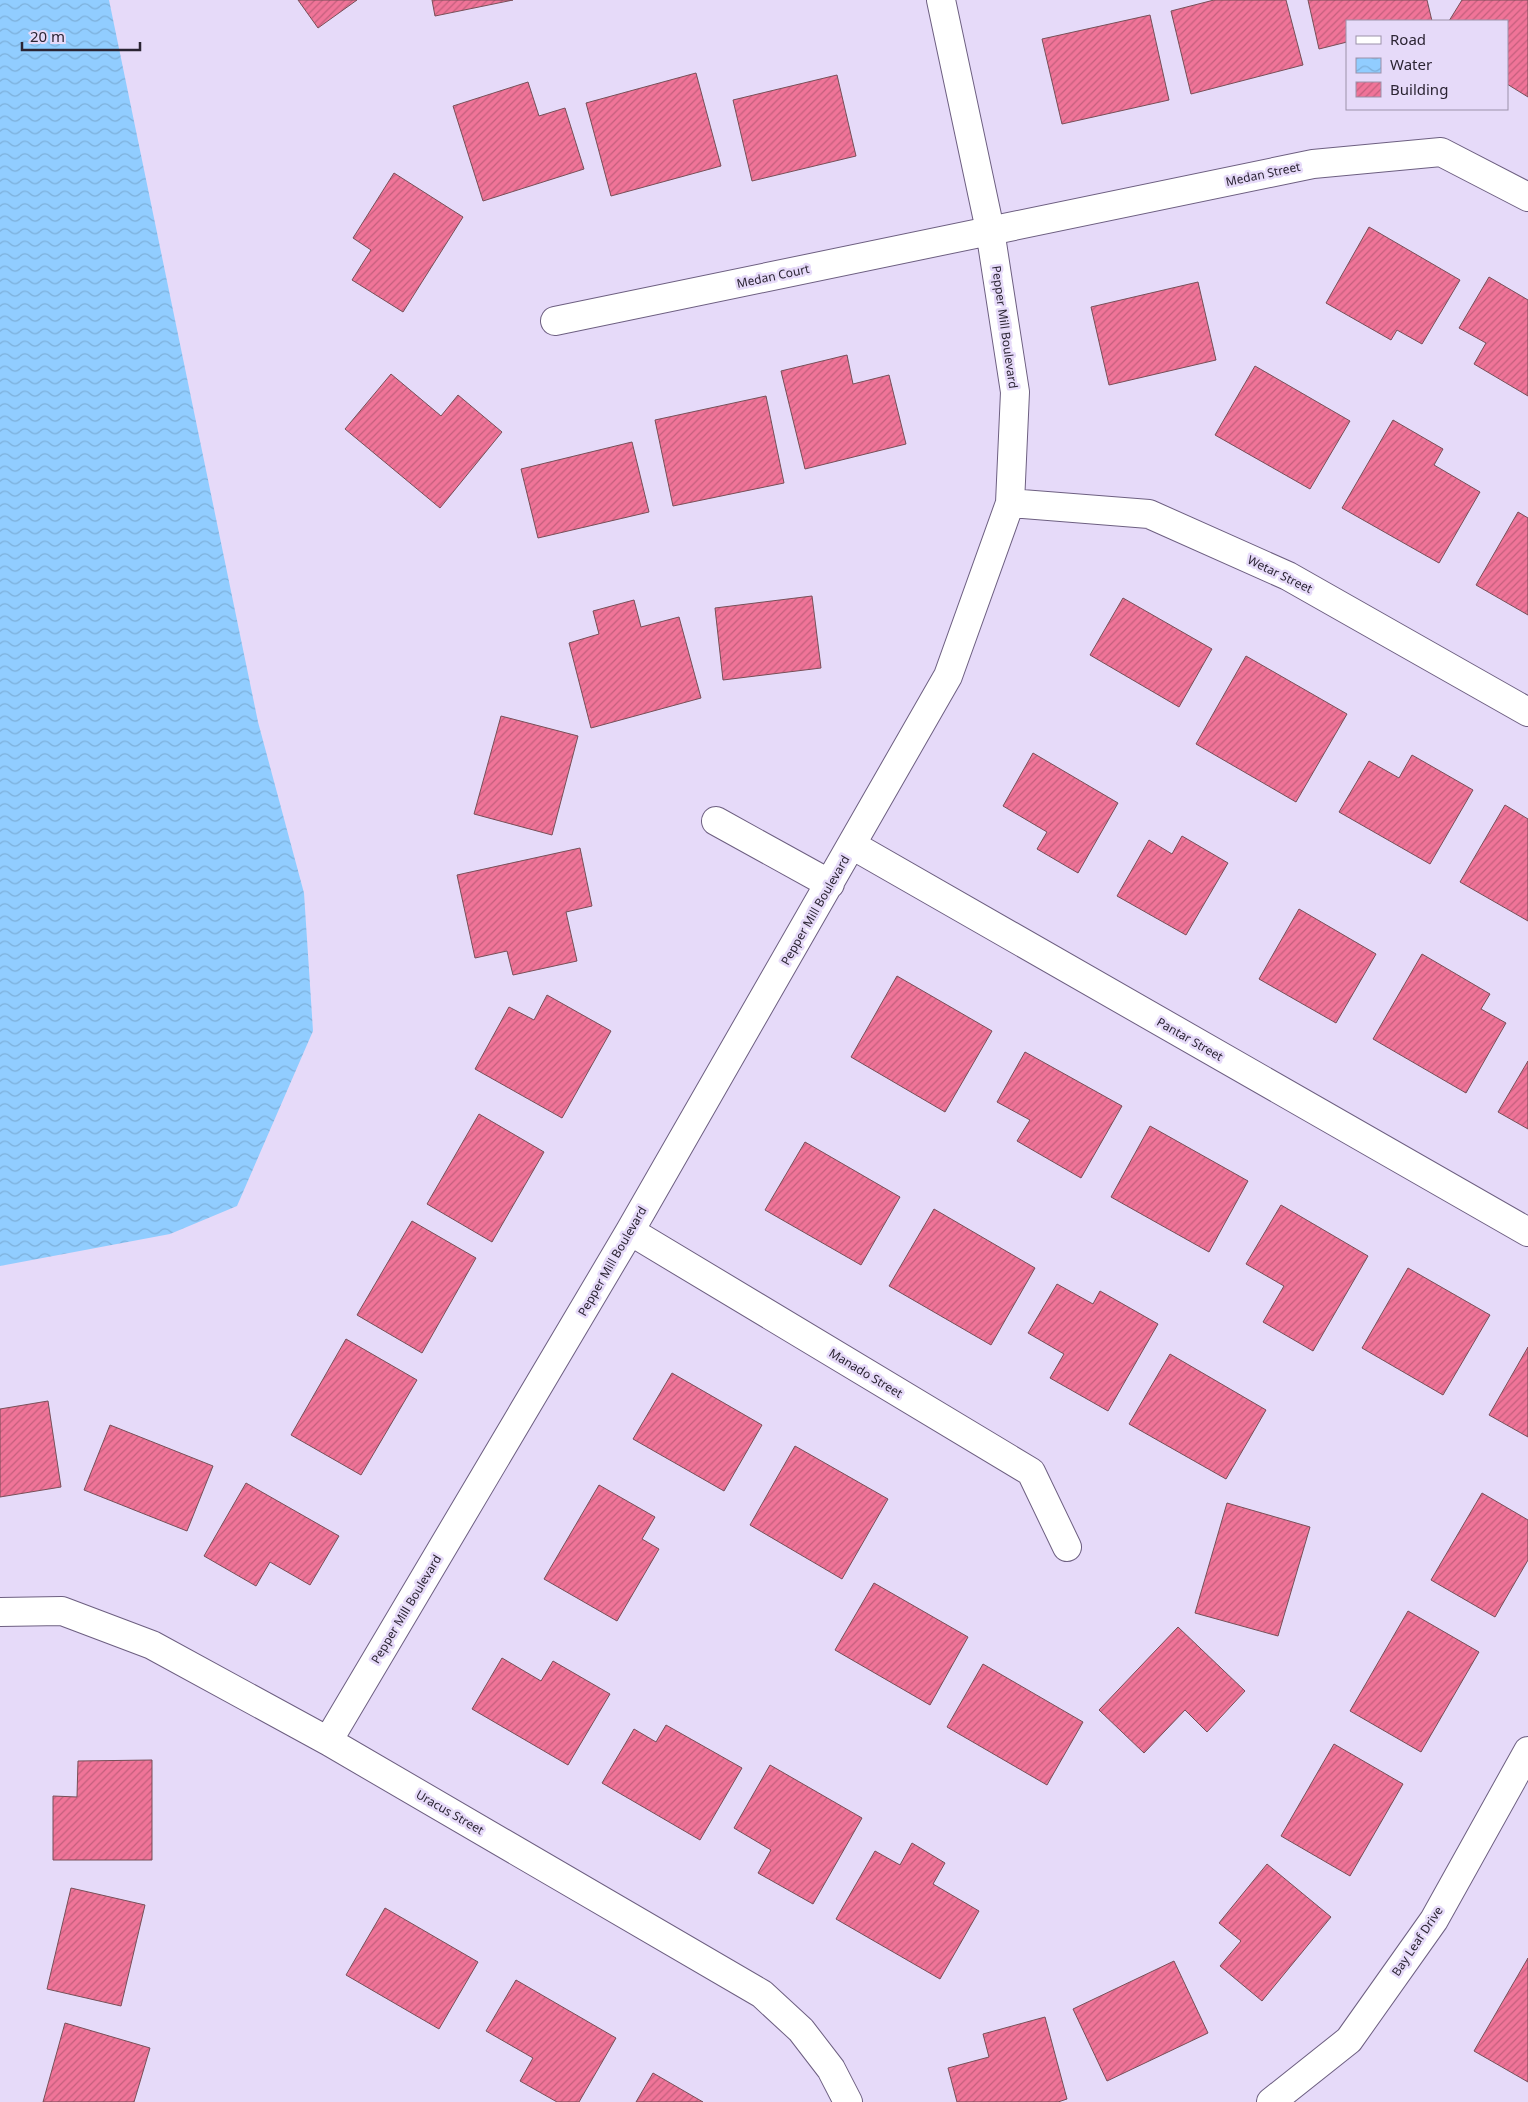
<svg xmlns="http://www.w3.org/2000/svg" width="1528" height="2102" font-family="'Noto Sans',sans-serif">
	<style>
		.water { fill: url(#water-waves) }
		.building { fill: url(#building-hatch); stroke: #774f58 }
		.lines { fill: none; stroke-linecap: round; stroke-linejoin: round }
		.minor-casing { stroke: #6d5f81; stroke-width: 30 }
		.minor { stroke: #fff; stroke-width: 28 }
		.labels { text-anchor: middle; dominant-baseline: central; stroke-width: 5; stroke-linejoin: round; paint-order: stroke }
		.street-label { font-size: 12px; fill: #2b2433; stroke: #e6daf9 }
	</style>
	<defs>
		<pattern id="water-waves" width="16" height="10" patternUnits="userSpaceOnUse" patternTransform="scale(1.25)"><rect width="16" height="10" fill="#91cdff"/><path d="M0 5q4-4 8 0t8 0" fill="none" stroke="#7db0db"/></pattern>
		<pattern id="building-hatch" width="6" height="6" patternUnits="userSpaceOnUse" patternTransform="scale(1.25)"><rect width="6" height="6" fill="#f07498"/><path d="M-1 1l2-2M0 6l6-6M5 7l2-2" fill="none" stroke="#c35f7d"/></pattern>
	</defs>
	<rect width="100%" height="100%" fill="#e6daf9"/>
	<path class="water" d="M0,0H109L258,722L304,893L313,1031L237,1206L170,1234L0,1266Z"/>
	<path class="building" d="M298,0H357L318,28Z
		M432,0H513L435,16Z
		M1214,0H1286L1303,65L1191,94L1171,11Z
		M1308,0H1427L1432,21H1347V42L1319,49Z
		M1462,0H1528V97L1507,84V21H1449Z
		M1150,15L1169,100L1062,124L1042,39Z
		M696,73L721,166L611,196L586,103Z
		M837,75L856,156L752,181L733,100Z
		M528,82L539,116L565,108L584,169L483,201L453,106Z
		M394,173L463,217L403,312L352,280L371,250L353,238Z
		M1369,227L1460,280L1422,344L1397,330L1391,340L1326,303Z
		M1489,277L1528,300V396L1474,364L1486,343L1459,328Z
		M1198,282L1216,360L1109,385L1091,307Z
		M847,355L853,384L889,375L906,444L805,469L781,371Z
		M1255,366L1350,421L1310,489L1215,435Z
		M391,374L441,416L458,395L502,432L440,508L345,429Z
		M766,396L784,483L673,506L655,420Z
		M1393,420L1443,449L1434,465L1480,492L1439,563L1342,508Z
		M632,442L649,512L538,538L521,469Z
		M1518,512L1528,518V615L1476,585Z
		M812,596L821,668L723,680L715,608Z
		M1123,598L1212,649L1179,707L1090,655Z
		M634,600L641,627L679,617L701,698L591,728L569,643L599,634L593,611Z
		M1246,656L1347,714L1296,802L1196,744Z
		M501,716L578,736L552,835L474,814Z
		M1033,753L1118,803L1078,873L1037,849L1047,832L1003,806Z
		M1412,755L1473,790L1430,864L1339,812L1369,761L1399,778Z
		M1505,805L1528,819V921L1460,882Z
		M1182,836L1228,863L1186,935L1117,896L1149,840L1172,854Z
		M580,848L592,906L566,912L577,961L513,975L507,951L475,958L457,875Z
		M1299,909L1376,954L1336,1023L1259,979Z
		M1422,954L1490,994L1481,1009L1506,1023L1466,1093L1373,1039Z
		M897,976L992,1031L945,1112L851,1057Z
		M547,995L611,1031L562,1118L475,1069L509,1007L534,1020Z
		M1025,1052L1122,1106L1081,1178L1017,1141L1030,1120L997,1102Z
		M1528,1061V1129L1498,1112Z
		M479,1114L544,1152L492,1242L427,1204Z
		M1150,1126L1248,1181L1209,1252L1111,1197Z
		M805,1142L900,1197L861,1265L765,1210Z
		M1281,1205L1368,1256L1313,1351L1263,1322L1284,1286L1246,1264Z
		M934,1209L1035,1268L991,1345L889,1286Z
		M412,1221L476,1258L422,1353L357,1315Z
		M1408,1268L1490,1315L1443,1395L1362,1348Z
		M1057,1284L1093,1304L1100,1291L1158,1324L1108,1411L1050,1378L1064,1354L1028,1333Z
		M346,1339L417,1380L361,1475L291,1435Z
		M1528,1347V1437L1489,1415Z
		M1170,1354L1266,1410L1226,1479L1129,1424Z
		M672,1373L762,1425L724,1491L633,1439Z
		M48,1401L61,1487L0,1497V1409Z
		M110,1425L213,1466L187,1531L84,1490Z
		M795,1446L888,1499L842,1579L750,1525Z
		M246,1483L339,1536L310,1585L270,1562L256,1586L204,1556Z
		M599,1485L655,1517L642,1539L659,1549L617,1621L544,1579Z
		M1482,1493L1528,1520V1560L1495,1617L1431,1580Z
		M1227,1503L1310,1527L1278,1636L1195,1613Z
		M874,1583L968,1637L930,1705L835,1650Z
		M1408,1611L1479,1652L1421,1752L1350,1711Z
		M1178,1627L1245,1691L1207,1732L1185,1710L1144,1753L1099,1710Z
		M502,1658L541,1681L553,1661L610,1694L568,1765L472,1709Z
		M983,1664L1083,1722L1047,1785L947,1727Z
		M666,1725L742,1768L700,1840L602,1783L634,1729L656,1742Z
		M1334,1744L1403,1784L1350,1876L1281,1836Z
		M152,1760V1860H53V1796L77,1797L78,1761Z
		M770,1765L862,1818L813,1904L758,1873L771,1850L734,1828Z
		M912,1843L945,1863L933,1884L979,1911L940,1979L836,1919L875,1851L900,1865Z
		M1267,1864L1331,1917L1262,2001L1220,1966L1241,1941L1219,1923Z
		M71,1888L145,1905L121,2006L47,1989Z
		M385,1908L478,1962L439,2029L346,1975Z
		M1528,1958V2082L1474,2051Z
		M1174,1961L1208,2033L1107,2081L1073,2009Z
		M516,1980L616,2038L579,2102H557L520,2081L533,2058L486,2031Z
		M1045,2017L1067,2099L1058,2102H957L948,2068L989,2057L983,2034Z
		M65,2023L150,2048L134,2102H43Z
		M653,2073L703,2102H636Z"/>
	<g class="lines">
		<defs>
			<path id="minor" d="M555,321L1313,164L1441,152L1528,197
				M1010,503L1149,514L1288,576L1528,712
				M716,821L830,884
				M852,845L1528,1232
				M630,1231L1031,1472L1067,1547
				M0,1612L62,1611L152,1645L328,1741L762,1994L801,2030L831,2069L848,2102
				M328,1741L630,1231L948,676L1010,503L1015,392L990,230L941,0
				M1271,2102L1349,2040L1434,1920L1528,1751"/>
		</defs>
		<use href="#minor" class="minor-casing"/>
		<use href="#minor" class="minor"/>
	</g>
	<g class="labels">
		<g class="street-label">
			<text transform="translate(1263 174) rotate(-12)">Medan Street</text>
			<text transform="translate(773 276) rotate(-12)">Medan Court</text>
			<text transform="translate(1005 327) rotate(82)">Pepper Mill Boulevard</text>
			<text transform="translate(1280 574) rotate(26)">Wetar Street</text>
			<text transform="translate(815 910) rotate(-60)">Pepper Mill Boulevard</text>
			<text transform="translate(1190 1039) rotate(30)">Pantar Street</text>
			<text transform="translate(612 1261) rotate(-60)">Pepper Mill Boulevard</text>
			<text transform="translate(866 1373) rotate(31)">Manado Street</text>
			<text transform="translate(406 1609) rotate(-59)">Pepper Mill Boulevard</text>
			<text transform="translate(450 1812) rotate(30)">Uracus Street</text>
			<text transform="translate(1417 1941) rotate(-56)">Bay Leaf Drive</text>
		</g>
	</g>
	<rect x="1346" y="20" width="162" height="90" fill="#e6daf9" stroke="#9b91aa"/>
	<rect x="1356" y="36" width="25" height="8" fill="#ffffff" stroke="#9b91aa"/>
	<text x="1390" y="45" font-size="15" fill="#2b2433">Road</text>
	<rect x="1356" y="58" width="25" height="15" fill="url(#water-waves)" stroke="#9b91aa"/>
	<text x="1390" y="70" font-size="15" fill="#2b2433">Water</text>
	<rect x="1356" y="82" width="25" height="15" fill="url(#building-hatch)" stroke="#9b91aa"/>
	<text x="1390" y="95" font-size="15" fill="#2b2433">Building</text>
	<path d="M22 42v8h118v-8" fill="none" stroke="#2b2433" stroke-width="2.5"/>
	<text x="30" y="42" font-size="15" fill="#2b2433" stroke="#e6daf9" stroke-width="4" paint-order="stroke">20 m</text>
</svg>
